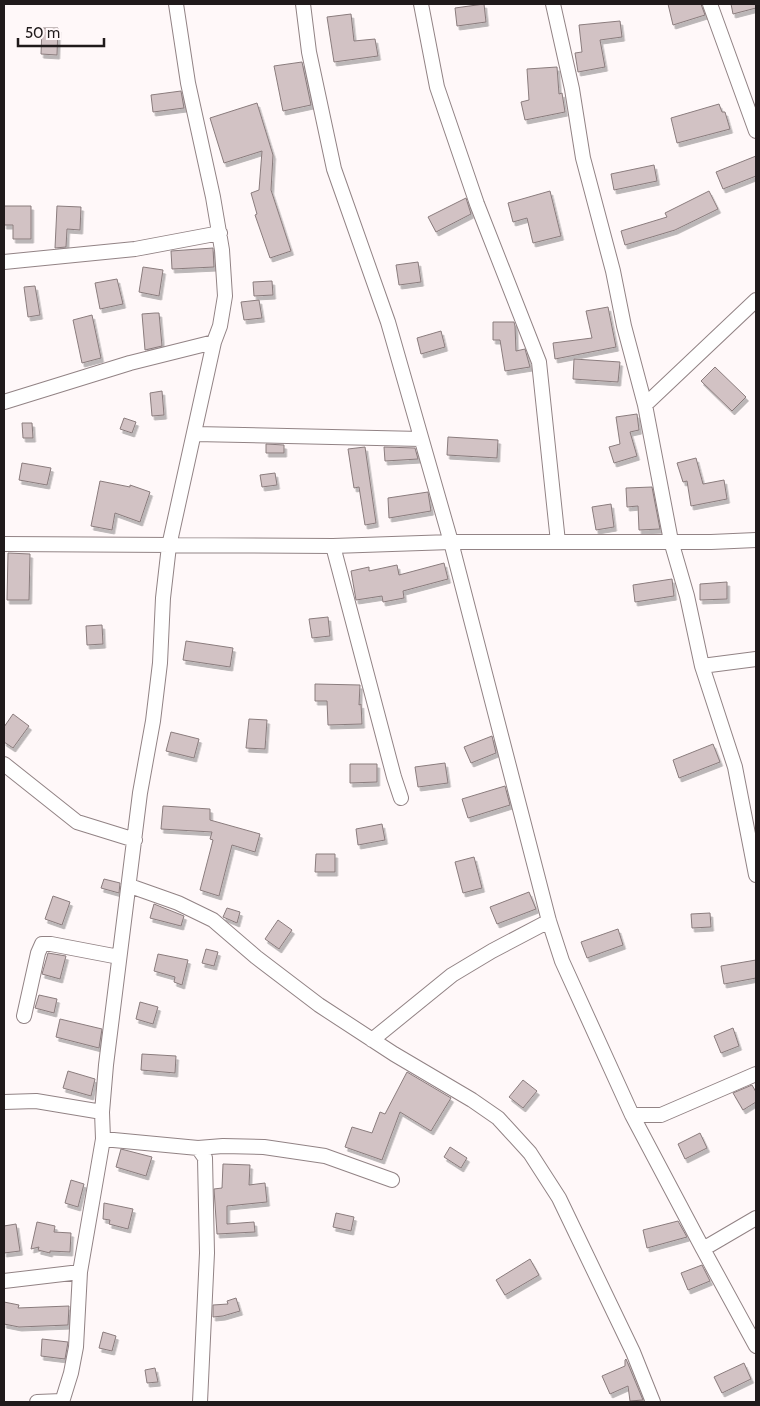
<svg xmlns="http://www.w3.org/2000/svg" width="760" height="1406" font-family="Cabin,sans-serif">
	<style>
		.building { fill: #d2c2c4; stroke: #8a7c7d; filter: url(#shadow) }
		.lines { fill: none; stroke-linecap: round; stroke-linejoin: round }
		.minor-casing { stroke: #928385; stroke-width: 16 }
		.minor { stroke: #fff; stroke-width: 14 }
	</style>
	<defs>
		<filter id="shadow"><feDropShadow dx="2.5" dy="4" stdDeviation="0" flood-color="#0004"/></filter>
	</defs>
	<rect width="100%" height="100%" fill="#fff8f9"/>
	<path class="building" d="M484,4L486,22L457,26L455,8Z
		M668,4H701L705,15L673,25Z
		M731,4H756V8L733,14Z
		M351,14L354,41L375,39L378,56L334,62L327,17Z
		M620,21L622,37L600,40L605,67L578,72L575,53L582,52L579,25Z
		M42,28H58L57,55L41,54Z
		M302,62L311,105L283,111L274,66Z
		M557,67L559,94L562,93L565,112L525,120L521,102L529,100L527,69Z
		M181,91L184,108L153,112L151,95Z
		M257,103L273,155L271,190L291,251L270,258L255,215L257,214L251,193L259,190L262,151L224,163L210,118Z
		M719,104L722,112H725L730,129L677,143L671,118Z
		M756,156V176L723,189L716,172Z
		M654,165L657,181L614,190L611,174Z
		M550,191L561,236L533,243L527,218L513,222L508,203Z
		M709,191L718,209L675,230L625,245L621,231L667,217L665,213Z
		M466,198L471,214L436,232L428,217Z
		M4,206H31V239H13V225H4Z
		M57,206L81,207L80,230L67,229L66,247L55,248Z
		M213,248L214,267L172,269L171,251Z
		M418,262L421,282L399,285L396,265Z
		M143,267L163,270L159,296L139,292Z
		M117,279L123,304L100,309L95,283Z
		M272,281L273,295L254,296L253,282Z
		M35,286L40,315L28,317L24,287Z
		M259,300L262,318L244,320L241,302Z
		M608,307L616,347L555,359L553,343L592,338L586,311Z
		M155,313H159L162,346L145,350L142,314Z
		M92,315L101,358L82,363L73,320Z
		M493,322H514L515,326L516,351L525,349L530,367L505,371L500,340H493Z
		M441,331L445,347L421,354L417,338Z
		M574,359L620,362L618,382L573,379Z
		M715,367L746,397L732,411L701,381Z
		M162,391L164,415L152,416L150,393Z
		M637,414L639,430L630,432L637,456L614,463L609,447L620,444L616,417Z
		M124,418L136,422L132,433L120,429Z
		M22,423H32L33,438H23Z
		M448,437L498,440L497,458L447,455Z
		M266,444L284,445V453H266Z
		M365,447L376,523L365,525L359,487L354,488L348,449Z
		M384,447L415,448L418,459L385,461Z
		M696,458L703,484L724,480L727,499L691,506L687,481L683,482L677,463Z
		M22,463L51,468L47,485L19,480Z
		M275,473L277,485L262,487L260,475Z
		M100,481L130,487V485L150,492L140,522L115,513L112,530L91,526Z
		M652,487L660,529L639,530L638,506L627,507L626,488Z
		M428,492L431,511L389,518L388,498Z
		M611,504L614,527L596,530L592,507Z
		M8,553L30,554L29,600H7Z
		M444,563L448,579L403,591L404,598L383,602L382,596L356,600L351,571L369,567V571L397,565L399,575Z
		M672,579L674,596L635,602L633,585Z
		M727,582V599L700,600V584Z
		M328,617L330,636L312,638L309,619Z
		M102,625L103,644L87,645L86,626Z
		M186,641L233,648L230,667L183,660Z
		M315,684L360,685L359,705L361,704L362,724L328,725L327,701H315Z
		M13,714L29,726L13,748L4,742V727Z
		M249,719L267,720L265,749L246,748Z
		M171,732L199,739L194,758L166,751Z
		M492,736L496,753L471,763L464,747Z
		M713,744L720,762L679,778L673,760Z
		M445,763L448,783L418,787L415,767Z
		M350,764H377V782L350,783Z
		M505,786L510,805L468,818L462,799Z
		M163,806L210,809V820L260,834L255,852L232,845L219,896L200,890L213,840L210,839L212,832L161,829Z
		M382,824L385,840L358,845L356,829Z
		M316,854H335V872H315Z
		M474,857L482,888L463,893L455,862Z
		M104,879L120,883L119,893L101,888Z
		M529,892L536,909L497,924L490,907Z
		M53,896L70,902L62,925L45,919Z
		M154,904L184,916L181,926L150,918Z
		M227,908L240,912L237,923L223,917Z
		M710,913L711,927L692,928L691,914Z
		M278,920L292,930L279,949L265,939Z
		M618,929L623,945L587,958L581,942Z
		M206,949L218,952L214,966L202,963Z
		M48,953L66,956L60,979L42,974Z
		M158,954L188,960L182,985L174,982L175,977L154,971Z
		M756,960V978L724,984L721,966Z
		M39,995L57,999L54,1013L35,1008Z
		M140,1002L158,1007L153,1024L136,1019Z
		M60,1019L102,1029L99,1048L56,1037Z
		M733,1028L739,1046L721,1053L714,1036Z
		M142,1054L176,1056L175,1073L141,1070Z
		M68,1071L95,1079L91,1096L63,1088Z
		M407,1072L451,1098L431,1131L400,1112L382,1160L345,1147L352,1127L372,1133L380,1112L385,1114Z
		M523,1080L537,1091L523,1108L509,1097Z
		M752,1085L756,1092V1102L743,1110L733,1093Z
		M700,1133L707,1148L685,1159L678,1144Z
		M450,1147L467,1158L461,1168L444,1157Z
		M121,1149L152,1157L146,1176L116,1167Z
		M223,1164L250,1165L249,1185L265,1183L267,1202L227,1206V1224L254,1222L255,1232L217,1234L214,1189L222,1188Z
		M71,1180L84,1184L78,1207L65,1203Z
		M104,1203L133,1209L128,1229L109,1224L110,1220L103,1219Z
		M336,1213L354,1217L351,1231L333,1227Z
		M678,1221L687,1237L647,1248L643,1230Z
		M37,1222L55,1226L54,1232L71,1233L70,1252L50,1251V1253L38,1250L39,1247L31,1249Z
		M16,1224L20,1251L4,1253V1226Z
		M530,1259L539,1275L505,1295L496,1280Z
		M702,1265L710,1281L688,1290L681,1273Z
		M236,1298L240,1311L223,1316L213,1317V1305L228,1304L227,1301Z
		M4,1302L19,1305L18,1308L69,1306L68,1325L19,1327L4,1324Z
		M103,1332L116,1336L112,1351L99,1348Z
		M42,1339L68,1342L65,1359L41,1356Z
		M626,1359L643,1400L630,1401L628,1386L610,1394L602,1376L625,1366V1360Z
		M744,1363L751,1379L722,1393L714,1377Z
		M155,1368L158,1382L147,1383L145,1370Z"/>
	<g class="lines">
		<defs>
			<path id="minor" d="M303,4L309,52L334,169L388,322L451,542L549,921L562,961L632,1115L703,1249
				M421,4L437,87L477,204L539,362L558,542
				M553,4L572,89L583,158L613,271L624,326L645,405L671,541L687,596L702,666L735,767L756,875
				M710,4L756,131
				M4,262L135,249L220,233
				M4,402L130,363L214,342
				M645,405L756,300
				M195,434L421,439
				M4,544L333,546L451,542H711L756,540
				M333,546L394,777L401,798
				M702,666L756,659
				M4,764L77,822L135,840
				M130,886L178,903L213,920L256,957L319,1005L394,1054L472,1100L498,1118L530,1153L559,1198L633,1352L653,1402
				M24,1016L38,953L42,944H51L119,957
				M372,1040L452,975L492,951L549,921
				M4,1102L36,1101L102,1112
				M632,1115H661L756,1074
				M103,1139L198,1148L205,1158L207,1253L200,1402
				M198,1148L223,1146L264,1147L325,1156L392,1180
				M756,1218L703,1249L756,1346
				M4,1281L80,1272
				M37,1402L62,1401
				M62,1402L71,1373L76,1347L80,1272L103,1139L102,1112L106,1065L140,793L153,721L160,663L163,598L169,546L214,342L220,326L225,296L222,250L213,197L188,83L176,4"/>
		</defs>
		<use href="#minor" class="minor-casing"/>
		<use href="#minor" class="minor"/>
	</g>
	<rect width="760" height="1406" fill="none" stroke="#201a1b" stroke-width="10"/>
	<path d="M18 38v8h86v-8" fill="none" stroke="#201a1b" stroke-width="2.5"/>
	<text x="25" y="38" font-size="15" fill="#201a1b" stroke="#fff8f9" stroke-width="4" paint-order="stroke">50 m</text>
</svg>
